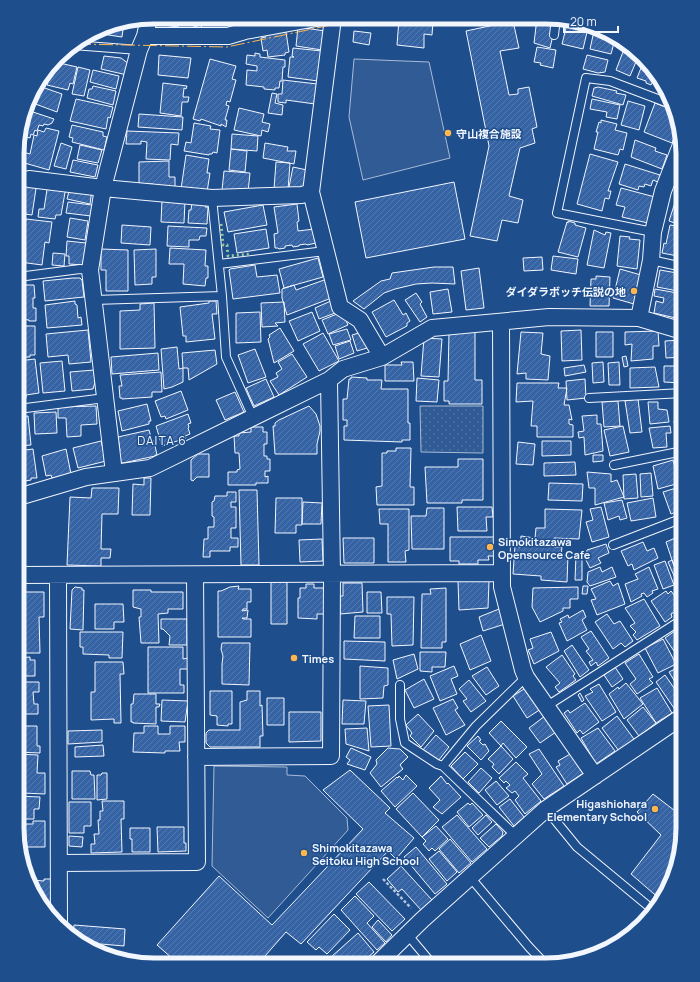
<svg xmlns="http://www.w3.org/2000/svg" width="700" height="982" font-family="Manrope,'Noto Sans JP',sans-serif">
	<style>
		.grass { fill: url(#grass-dots); stroke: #a8bbd7 }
		.pitch { fill: #305b95; stroke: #a8bbd7 }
		.building { fill: url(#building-hatch); stroke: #f2f6ff }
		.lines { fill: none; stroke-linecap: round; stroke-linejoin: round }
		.lane-casing { stroke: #f2f6ff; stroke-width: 10 }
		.street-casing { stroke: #f2f6ff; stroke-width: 18 }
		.path { stroke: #b3c4dc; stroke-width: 2.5; stroke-dasharray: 3 2; stroke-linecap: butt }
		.lane { stroke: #1f4e8c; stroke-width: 8 }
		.street { stroke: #1f4e8c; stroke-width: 16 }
		.hedge { stroke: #97c8a6; stroke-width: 3; stroke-dasharray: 2 3; stroke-linecap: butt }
		.power { stroke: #ffb74d; stroke-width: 1; stroke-dasharray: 14 3 2 3; stroke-linecap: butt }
		.poi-dot { fill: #ffb74d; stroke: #1f4e8c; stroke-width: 1.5 }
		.labels { text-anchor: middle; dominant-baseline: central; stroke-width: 3; stroke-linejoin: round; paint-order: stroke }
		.poi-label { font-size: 11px; font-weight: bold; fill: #f2f6ff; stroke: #1f4e8c; text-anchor: start }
		.neighbourhood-label { font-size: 12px; letter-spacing: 1px; fill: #f2f6ff; stroke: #1f4e8c }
		.rim { fill: none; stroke: #f2f6ff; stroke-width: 5 }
	</style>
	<defs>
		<pattern id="grass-dots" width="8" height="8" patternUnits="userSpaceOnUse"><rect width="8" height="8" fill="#305b95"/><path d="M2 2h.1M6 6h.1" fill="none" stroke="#4e73a5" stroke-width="1.8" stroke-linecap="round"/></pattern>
		<pattern id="building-hatch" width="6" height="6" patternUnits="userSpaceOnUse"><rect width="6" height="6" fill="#3563a3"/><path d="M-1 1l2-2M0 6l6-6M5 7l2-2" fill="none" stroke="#537ab1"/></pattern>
	</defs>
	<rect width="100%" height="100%" fill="#1f4e8c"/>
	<path class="grass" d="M420,406H483V453L421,452Z"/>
	<path class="pitch" d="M354,59L429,62L450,158L363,180L349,117Z
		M214,766L287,767V775L305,776L347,818L348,830L268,918L212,866Z"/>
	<path class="building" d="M157,17H183L182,25L179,24L178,27L157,24L158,19L157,20Z
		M185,17H204L201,28L183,23Z
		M537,18H552L553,35L550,48L534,43Z
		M399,19L433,22L432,35L424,34V48L397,45Z
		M568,20L588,28L583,49L562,44Z
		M513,21L519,48L500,51L509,95L518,94V89L529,87L537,127L532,129L535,143L520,148L509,196L523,200L518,223L502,220L497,241L470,236L489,146L466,31Z
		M124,22L122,37L95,33L110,24Z
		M298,27L325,31L322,50L296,46Z
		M354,31L371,33L369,45L353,42Z
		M594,31L615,39L611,54L590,49Z
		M286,32L289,52L285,53V55L268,57L267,50L263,51L261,38L266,37L265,35Z
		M626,44L629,45L638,57L630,76L616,70Z
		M537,47L556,50L553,68L540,65L541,63L534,62Z
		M293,48L322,51L318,81L288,77L290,57H294L292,56Z
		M255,53L260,54V57L285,60V67H283L282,81H280L279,88H275V90L264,89V87L246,85L247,70L257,71V66L246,64L247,55L255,56Z
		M159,55L191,58L188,78L158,75Z
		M587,55L608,60L605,72L598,73L583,69Z
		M104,56L121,58L129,64L127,75L101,69Z
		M210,59L236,66L232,79L236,80L230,102L227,101L226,105L229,106L225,120H227L226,127L221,124V126L201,119L200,121L193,119Z
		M55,62L77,67L73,84L70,83L68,90L47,85L49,77H47L49,69Z
		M643,63L655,77L651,85L646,83V81L637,78Z
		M78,67L90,70L84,96L72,94Z
		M93,70L119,76L116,89L90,82Z
		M283,80L317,84L315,104L286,100V103L278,102V94H282Z
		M163,83L187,86L186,89L184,88L183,97H189L188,102H182L181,116L160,113Z
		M36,85L62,94L57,112L30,102Z
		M93,86L116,91L113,105L87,98L89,89H92Z
		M598,87L617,91L616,93L626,95L623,105L592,96L594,88Z
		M272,93L277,94L275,103L283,105L282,115L268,113Z
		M76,99L113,107L110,118L108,117L106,129L70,121Z
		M592,99L620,105L617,119L606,117L607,112L590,109Z
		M628,101L645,106L639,130L621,125Z
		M655,103L673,110L677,129L672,143L644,132Z
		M239,108L264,114L262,122L270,124L268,132L262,130L261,136L234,130Z
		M27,110L54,119L52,123L48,125L44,124L43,126L39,125L37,131L35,130L33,135L31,134L30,138L20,135Z
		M139,114L183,117L182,130L138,127Z
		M601,120L617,124L615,130L627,133L623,150L620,149L618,155L594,149L598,132H596L599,122L601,123Z
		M194,123L211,126L210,129L220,130L217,153L213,152L212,154H209V155L184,151L186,142L191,143Z
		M72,125L103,132V136L107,137L104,150L72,142L73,138L69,137Z
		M46,128L59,131L49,170L21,162L23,152L30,154L34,135L37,136L38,130L44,132Z
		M127,131L179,133L178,145L171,144L170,160L146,159L147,142L141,141V144H126Z
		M232,134L258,136L257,151L231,149Z
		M635,140L656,148L655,151L667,155L662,169L631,157Z
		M61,143L72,147L66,169L54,166Z
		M265,143L288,147L287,151H296L294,164L263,158Z
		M80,145L102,150L98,163L77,159Z
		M231,149L247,151L245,172L229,170Z
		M590,154L618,162L608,191H611L609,199L605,198L602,211L577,204Z
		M186,155L209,159L207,173H210L207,192L181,189Z
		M73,160L98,165L95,177L70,172Z
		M169,161V177H175V187H153V184H139V162Z
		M276,162L290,163L288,190L274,189Z
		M625,164L660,175L658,182L653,180L651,186L645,184L644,187L639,186L638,190L619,184Z
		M293,167L307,170L303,190L289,187Z
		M224,171L250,173L248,192L222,190Z
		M683,173V182L680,181Z
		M25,180L37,182L32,215L18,213L19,187H24Z
		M454,182L465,239L366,258L355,202Z
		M48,183L66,187L61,215H56L55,219L38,217L39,209H44Z
		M70,187L92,190L90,204L67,199Z
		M621,188L655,197L648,223L622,217L625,207L616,205Z
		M678,193L683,195V226L669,221Z
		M162,200L185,201L184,223L161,222Z
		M68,202L92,205L91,216L66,213Z
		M192,203L206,204L205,207H208L207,224L188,223L189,210H191Z
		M297,204L299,221L297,222L298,231L314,229L316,243L307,245L306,244L299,245V246L293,247L292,245L285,246V248L279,249L278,248H275L274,234L278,233L274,207Z
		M263,205L267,225L228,232L224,212Z
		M70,218L88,221L85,240L67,237Z
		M26,219L52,222L49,243L45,242L42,265L20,262Z
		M568,221L575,223V225L586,228L578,257L558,252L567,222L568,223Z
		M122,225L151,227L150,245L121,243Z
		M670,225L683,227V257L662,253L664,243L666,244Z
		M168,226L207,228L206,236H200L199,240H189V247L167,246Z
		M266,229L269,248L237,253L234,234Z
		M594,230L605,235L606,232L611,233L604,268L587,265Z
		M620,236L630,237L629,239L640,240L637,269L617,266Z
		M67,241L86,243L84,265L69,264V256H66Z
		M170,248L206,250L205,266H208V278H206L205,286L183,284L184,264H169Z
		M101,249L128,250V291H106V270H101Z
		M156,249V277H152V284L135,285L134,250Z
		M53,253L65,254L64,266L52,265Z
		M553,256L578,259L576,274L551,270Z
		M542,257L543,270L524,271L523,258Z
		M318,258L323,277L284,288L279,269Z
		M255,265L257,277L277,275L280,293L233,299L229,270L230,269Z
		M434,267H453L455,284L432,283L416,284L395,289L384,293L364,309L353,301L381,281L390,279L392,273Z
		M479,268L484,308L466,310L461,271Z
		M620,269L641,275L634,304L613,298Z
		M660,270L683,274V292L657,287Z
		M596,276L610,277L609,306H590L591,279H596Z
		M73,278H80L82,280L84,297L45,301L43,281Z
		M327,279L334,297L287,315L282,298V289L294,285L296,290Z
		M18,285H34L35,298H33V308H36V321H29V320L18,319L19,300H18Z
		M448,289L452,312L433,314L430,292Z
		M655,289L683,294V306L680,319L654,313L656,301L663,303L664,298L654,296Z
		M416,293L422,302L420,304L427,317L420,322L405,300Z
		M333,300L338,312L319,319L315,308Z
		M394,300L403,315L406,313L410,321L407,323V326L386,337L372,312Z
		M75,301V304L77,305L78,318L81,317L82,325L47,328L45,305Z
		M209,301H216L217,314H212L215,339L186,342V336H183L180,307L209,303Z
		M284,302L285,322L275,323L278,326L262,327L261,303Z
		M154,303L155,348L120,349V311L140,310V304Z
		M260,312L261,342L236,343V313Z
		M312,312L320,331L298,341L289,321Z
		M342,312L348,325L328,334L322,320Z
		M18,326H35V355H30V357H18Z
		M280,328L294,351L274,363L268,339L270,337L269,335Z
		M347,329L351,340L333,345L329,334Z
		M88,330L91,362L69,364L68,355L48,357L46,334Z
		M581,330L582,360L562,361L561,331Z
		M658,331L659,346H653V359L631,361L632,344L625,345V332Z
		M362,332L367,348L357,351L352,335Z
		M449,332H475V380H482V404H449V401H444V381H448Z
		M521,332L543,333L541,354L550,356L548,380L526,379V373L517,374Z
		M596,332H613V357H596Z
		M323,333L339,361L319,371L303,344Z
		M424,338L442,339L439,377L421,376Z
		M681,340L682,357L666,358L665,341Z
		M350,341L354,353L339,359L335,346Z
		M177,347L179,369L183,368V382L172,387L164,389L161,349Z
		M255,349L266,377L248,383L238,355Z
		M215,350L217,364L189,380L188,368H183L182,353Z
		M158,353L159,370L112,374L111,357Z
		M292,354L307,377L279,395L270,381L278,377L276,373L282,369L278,362Z
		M626,356L628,366L624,367L622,357Z
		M35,359L39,393L26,395V398H18V361Z
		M62,361L65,391L43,393L40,363Z
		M401,362H413L414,381H385V365H402Z
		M603,362L604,382L593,383L592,363Z
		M619,362L620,385H609L608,363Z
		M584,365L586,372L565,376L564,368Z
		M664,366H681V383L664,382Z
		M655,367L659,387L630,388V368Z
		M94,370L95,382L93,389L72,391L70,372Z
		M161,372L162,392H152V397L122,399V398H120L119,386H122L120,375Z
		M351,377L367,378V380H382L381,389H408V423H410V440H402V442L344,440V426H347V420H343V399H347L349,379H351Z
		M417,378L439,380L437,402L416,401Z
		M266,379L274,397L254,406L246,388Z
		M585,379L586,398L567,400L566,381Z
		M517,383H559L558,388H567L564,405H569L572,420L569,419V424L573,425V437H537V426H531L533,401L516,402Z
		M181,391L188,410L166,419L165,416L161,417L155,401Z
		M235,392L244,412L225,420L216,400Z
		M676,398H683V407H675Z
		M638,399L642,432L630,433L625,401Z
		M618,401L620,426L604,427L602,402Z
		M648,402H658V409L667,410L669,422L650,424Z
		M147,404L151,421H149V424L122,431L118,411Z
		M96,406L97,424L81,425V436L67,437L66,418H58V407Z
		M309,406L316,414L320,426V431L317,444V454H275L273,426H275V423L279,420Z
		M56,412L57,433L35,434L34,413Z
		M188,414L191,423L188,424L189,427L188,428L190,434L185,436L186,438L162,446L156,426Z
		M597,415V424H601L603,451L585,455L584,437L579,438L578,432L584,431L582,416Z
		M28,416L31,445L18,446V417Z
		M683,420V442L678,443L674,421Z
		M623,426L629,452L610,456L604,430Z
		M670,426L671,433H666L667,447L653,448L649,428Z
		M251,427H263V432H267V444H264V456H267V459H270V471H265V477L268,476V483H256V485H228V472H237V470L240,469L239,453H235L234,436H239V433L251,432Z
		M149,430L152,441H154L157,455H155V456L123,463H119L117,451H120L118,437Z
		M101,441L106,461L78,468L73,448Z
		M542,441H571V455L542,456Z
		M518,442L535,444L533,465L516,464Z
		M396,448H411L410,487H414V505H377L376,487L382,486V453H387V451H396Z
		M33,449L37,478H31V480L19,482L18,451Z
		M66,449L71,474L52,478L51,475L46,476L42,456Z
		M198,454H209V477H197L193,481L191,480V460Z
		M593,455H603V461L593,462Z
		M458,459H483V500H462V503H427L425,467H458Z
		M673,460L676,472L683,471V482L658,489L653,466Z
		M575,462L576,475L544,476V463Z
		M587,472L611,474V482L617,480L624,497L595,505V488H589Z
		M651,473L653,496L641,497L640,474Z
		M636,474L638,498L624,499L623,475Z
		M144,478H151L150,515H132L133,484L144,485Z
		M549,483L583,484L582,501L548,500Z
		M683,486V509L671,514L663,492Z
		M92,488H119L118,514H102L101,549H111L110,558H101V566L67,565L70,497L91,498Z
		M239,490H257L259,565H241Z
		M227,492H236V502H231V507H236V528H231V538H238V547H230V551H210V557H203L204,539H208V527H214V517L212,516V502L214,501L215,496H227Z
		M276,498H302V525H296V533H275Z
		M653,498L656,517L631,521L627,503Z
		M622,500L627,518L620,520L619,516L608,520L604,503Z
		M303,502L322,503L321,524H302Z
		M457,507H492L493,517H486L487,531H458Z
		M601,507L609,537L592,542L586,522L593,520L590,509Z
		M427,508H444V549H412L411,516H426Z
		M379,509H409V550L405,551L406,562H388V524H380Z
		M545,509L582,510L579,539L554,538V547H562L561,555H568L567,582L541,580V576L513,574L515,546L520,547L521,536L535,538L536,528H545Z
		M682,535L683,561L674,566L666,542Z
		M450,537H495V556H488L489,560H478V564H459V561H450Z
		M343,538H374V563H344Z
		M322,539L323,561L300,562L299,540Z
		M643,542L647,551L654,548L658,558L634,570L632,564L628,566L621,551Z
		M606,544L609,553L598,558L601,563L590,568L586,560L587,550Z
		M576,555H582V580H575Z
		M672,560L676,569L683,565V582L678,585L668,562Z
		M665,561L674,585L663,589L654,565Z
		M600,567L602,572L612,567L616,577L590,586L587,582L588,572Z
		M649,567L658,589L652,591L653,593L647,597L644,593L641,594L642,596L631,602L625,584L638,579L635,574Z
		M458,581H489L488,608L459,610Z
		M610,581L613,586L618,583L625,604L597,615L591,600L596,599L591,589Z
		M271,582H287V624H271Z
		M343,583H362L363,612L340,614V596H343Z
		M306,584H314V588H324V614H317V619L298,618V598H300V588H306Z
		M239,586L238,589H251V602H247V609H243L242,611L248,610L247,618H242L243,619H251V637H218V591H221L230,587Z
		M583,586H588L587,594H582Z
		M75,587L82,588V590H84L83,630L70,629L72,590Z
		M578,587V599H570V608H563V611L540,622L532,607L533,588Z
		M446,588V642H442V648H421L422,594H431L430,589Z
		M133,590H151V592H183V609H168V613L158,614L159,643H141L139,617H141V609L133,607Z
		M666,591L668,594L671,591L677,599L674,601L680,609L671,614L672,617L665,622L651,601Z
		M17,592H44V617H39L40,653H17V636H21V628H17Z
		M367,592H381L382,613H367Z
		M387,597H414L413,645L392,646L391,614H387Z
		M644,599L660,626L637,640L633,635L636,632L630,626L635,623L625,608Z
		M95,604H123L124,622H114V629H95Z
		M499,609L505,624L483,631L479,617Z
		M583,610L586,617L582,620L587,630L567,641L559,623L562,622L560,619L568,615L569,618Z
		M607,614L614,624L620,621L633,641L625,647L621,643L613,649L595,622Z
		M355,616H380V638H354Z
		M161,619H187V645H169L170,636L163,629H161Z
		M591,631L609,658L598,666L596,662L591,666L589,662L593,660L586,651L589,649L581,637Z
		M675,631L683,642V645L674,651L665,638Z
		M80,632H123L122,658H109V655L83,654V647H80Z
		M551,632L559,651L534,664L528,650L533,648L530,639Z
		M481,635L491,661L470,670L460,644Z
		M663,639L676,664L658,673L645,648Z
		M344,641L385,642V661L344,659Z
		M222,643H250L249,685L222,684V664L223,656L221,649Z
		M572,645L589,670L580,677L564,651Z
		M148,647H183V659L188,658V669H180V685H184V693H148Z
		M683,649V659L678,652Z
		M420,652H446L445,667H432V672L420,671Z
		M414,654L418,669L397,679L393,660Z
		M639,654L653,677L649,679L653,683L637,694L630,684L636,679L625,663Z
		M562,655L575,674L573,676L576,680L559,692L555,687L560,683L546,667Z
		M30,657V660H35V676H17V658Z
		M95,662H123L124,674H120L121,723H114V719L91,720V692H95Z
		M683,665V695L669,672Z
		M360,666L388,668V685L384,686L383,698L360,699Z
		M454,666L458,676L451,679L457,694L440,701L430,676Z
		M487,667L499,686L486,695L472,676Z
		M615,667L623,679L612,687L604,675Z
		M665,675L683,701V705L676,711L656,682Z
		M424,679L434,699L414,708L405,690Z
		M469,680L486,701L471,712L463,701L467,699L459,689Z
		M17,682H39V692H33L34,704H38V714H17Z
		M626,683L643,704L624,719L609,694L618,687L619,689Z
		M599,684L616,712L602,721L585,696L593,692L590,689Z
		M527,687L541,709L527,718L513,696Z
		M657,688L672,713L656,723L640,698Z
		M210,691H232V724H228V726L217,725V716L210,715Z
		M247,691H260V706L262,705L263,736H260V747H210L206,743V733L209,730H240V702L247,700Z
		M580,693L584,700L582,702L578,695Z
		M134,694H156V704H160L159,707H156V724L133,723V722H131V704H133Z
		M267,698H284V725H267Z
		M453,699L458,708L455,710L465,725L446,735L433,708Z
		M162,700L188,701L185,722L161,721Z
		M343,700L366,701L364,724H342Z
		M585,703L599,722L583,734L580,730L577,733L564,713L568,710L570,713Z
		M389,705L391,746L371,747L368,706Z
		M643,707L656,723L639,736L627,720Z
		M289,712H321V741L289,742Z
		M418,714L434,731L421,747L410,736L412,733L406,725Z
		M545,716L556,732L540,743L529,728Z
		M617,716L634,739L619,751L602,728Z
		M501,721L527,747L516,758L503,743L501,746L489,733Z
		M17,726H37V746H40V753L17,752Z
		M144,726H158V734H170V726H185V742H179L180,751H165V753L133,752L134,733H144Z
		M367,728L369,751L346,744L345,729Z
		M598,728L615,751L596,764L581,738Z
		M102,730V742L68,744V731Z
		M436,735L449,747L438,761L422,751Z
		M478,736L481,740L479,741L483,745L485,744L489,751L481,760L467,746Z
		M103,745L104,756L75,757V747Z
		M501,746L513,759L499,774L492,767L494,764L488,759Z
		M351,748L371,757L365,770L347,764L350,760L346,757Z
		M388,748L400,749L408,757L400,765L403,769L381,787L370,773L377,764L376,760Z
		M539,749L564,786L544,799L532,784L542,774L529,754Z
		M465,752L478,764L463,779L451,766Z
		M572,753L585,772L567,784L556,767L560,765L558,761Z
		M17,754L38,755L37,773H45V794L22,793V779H17Z
		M516,762L528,774L523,778L541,801L525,814L515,800L519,796L515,791L512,793L506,788L510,785L506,781L504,783L499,778Z
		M481,768L492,778L479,793L468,782Z
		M350,770L390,808L385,813L414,838L396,859L388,851L301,944L286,932L258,964H170L173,959L157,945L219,876L272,925L363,829L323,790Z
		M72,771H90L91,775H94L95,799H72Z
		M102,773H107V799L97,800V775H101Z
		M406,775L417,786L395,807L381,791L397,777L398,778L399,776L403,780Z
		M441,776L447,784L448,783L461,797L442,814L433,807L440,800L429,788Z
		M496,781L509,796L497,805L485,790Z
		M413,793L439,820L422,837L396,809Z
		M653,794L683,817V837L661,900L631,874L661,835L637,812Z
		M17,796L40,797L39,809H34V819H17Z
		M510,799L524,817L514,826L499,807Z
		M102,801H124V819H121L122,852L91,853V844H95L94,834H99L98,820H100V811H103Z
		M69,802H91V826H84V833H69Z
		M468,803L470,805L472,803L483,815L469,827L457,812Z
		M457,815L487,849L472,862L442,827Z
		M486,815L492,822L478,835L472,828Z
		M17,821H21V824H33V821H45V847H21L17,828Z
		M496,824L503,832L502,836L489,847L480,838Z
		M436,826L448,839L435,851L432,848L429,851L423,844L426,841L422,837Z
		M157,827H184V843H186V851L158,852Z
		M130,828H150V852H132V839H130Z
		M69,836L83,837L82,847L69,846Z
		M450,839L471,863L459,873L439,849Z
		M416,847L447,884L435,894L404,857Z
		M439,851L457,872L447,881L429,859Z
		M401,866L432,900L421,910L402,889L398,892L387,879Z
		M44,879H53L51,911H50L31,888L30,882L32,883L31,880L44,881Z
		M369,882L405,919L392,931L356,894Z
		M355,896L374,916L367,923L385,943L377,950L341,910Z
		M334,914L350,930L327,954L319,947L316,950L307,942Z
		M378,920L392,935L386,942L372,927Z
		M74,925L125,929L124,946L101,944L100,949L73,938Z
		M358,933L374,952L360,964H338L331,957Z"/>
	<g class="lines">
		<defs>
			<path id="lane" d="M245,31L247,17
				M554,35L556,18
				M73,45L139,50
				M212,198L222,296L226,357L253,417
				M653,232L557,213L586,78L610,81L671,104
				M651,260L683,267
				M219,264L325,251
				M18,277L80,269L90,270
				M94,300L222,296
				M589,398L683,393
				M18,409L105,398
				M614,465L683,451
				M613,545L683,518
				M400,685V719L405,743L437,764L443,766L516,836
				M547,706L683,619
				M443,766L476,726L526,677
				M546,809L577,847L653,910
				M470,877L529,947L546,965
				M407,934L433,965"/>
			<path id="street" d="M333,18L311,192L340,307L360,320L382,357
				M145,36H228L245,31L322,17
				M29,179L103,188L212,198L302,195L311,192
				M639,318L651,260L653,232L663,191L681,145
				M501,322L502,587L523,670L526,677L595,776
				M114,473L90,270L103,188L139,50L145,36L149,18
				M18,495H25L86,477L150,468L329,380L343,369L382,357L432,328L549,317L639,318L683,331
				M17,575L502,573
				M58,576L59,922
				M196,757L331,756L332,574L329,380
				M60,863L197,862L195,575
				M376,965L422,920L546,809L683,716"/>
		</defs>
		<use href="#lane" class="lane-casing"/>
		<use href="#street" class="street-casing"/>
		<path class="path" d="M383,879L411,908"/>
		<use href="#lane" class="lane"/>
		<use href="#street" class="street"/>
		<path class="hedge" d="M221,224L223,245H227L228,256L251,254"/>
		<path class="power" d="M77,44L227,47L364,18"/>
	</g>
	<g class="poi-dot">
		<circle cx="448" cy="133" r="4"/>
		<circle cx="634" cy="291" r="4"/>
		<circle cx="490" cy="547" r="4"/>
		<circle cx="294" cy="658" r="4"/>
		<circle cx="655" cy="809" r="4"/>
		<circle cx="304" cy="853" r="4"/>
	</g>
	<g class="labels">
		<g class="poi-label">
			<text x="456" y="133">守山複合施設</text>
			<text x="626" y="291" text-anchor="end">ダイダラボッチ伝説の地</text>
			<text x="498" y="541">Simokitazawa<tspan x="498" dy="13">Opensource Cafe</tspan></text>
			<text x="302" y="658">Times</text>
			<text x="647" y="803" text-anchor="end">Higashiohara<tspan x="647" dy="13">Elementary School</tspan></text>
			<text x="312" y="847">Shimokitazawa<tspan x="312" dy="13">Seitoku High School</tspan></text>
		</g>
		<g class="neighbourhood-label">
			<text x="162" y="440">DAITA 6</text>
		</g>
	</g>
	<path d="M0 0H700V982H0ZM154 24H546A130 130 0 0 1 676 154V828A130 130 0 0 1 546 958H154A130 130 0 0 1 24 828V154A130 130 0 0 1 154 24Z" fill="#1f4e8c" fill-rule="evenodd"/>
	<path class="rim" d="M154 24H546A130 130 0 0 1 676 154V828A130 130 0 0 1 546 958H154A130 130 0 0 1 24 828V154A130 130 0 0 1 154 24Z"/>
	<path d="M564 26v6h54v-6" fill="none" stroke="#f2f6ff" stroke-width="2"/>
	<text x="570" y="26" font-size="12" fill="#f2f6ff" stroke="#1f4e8c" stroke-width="3" paint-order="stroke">20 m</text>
</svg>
